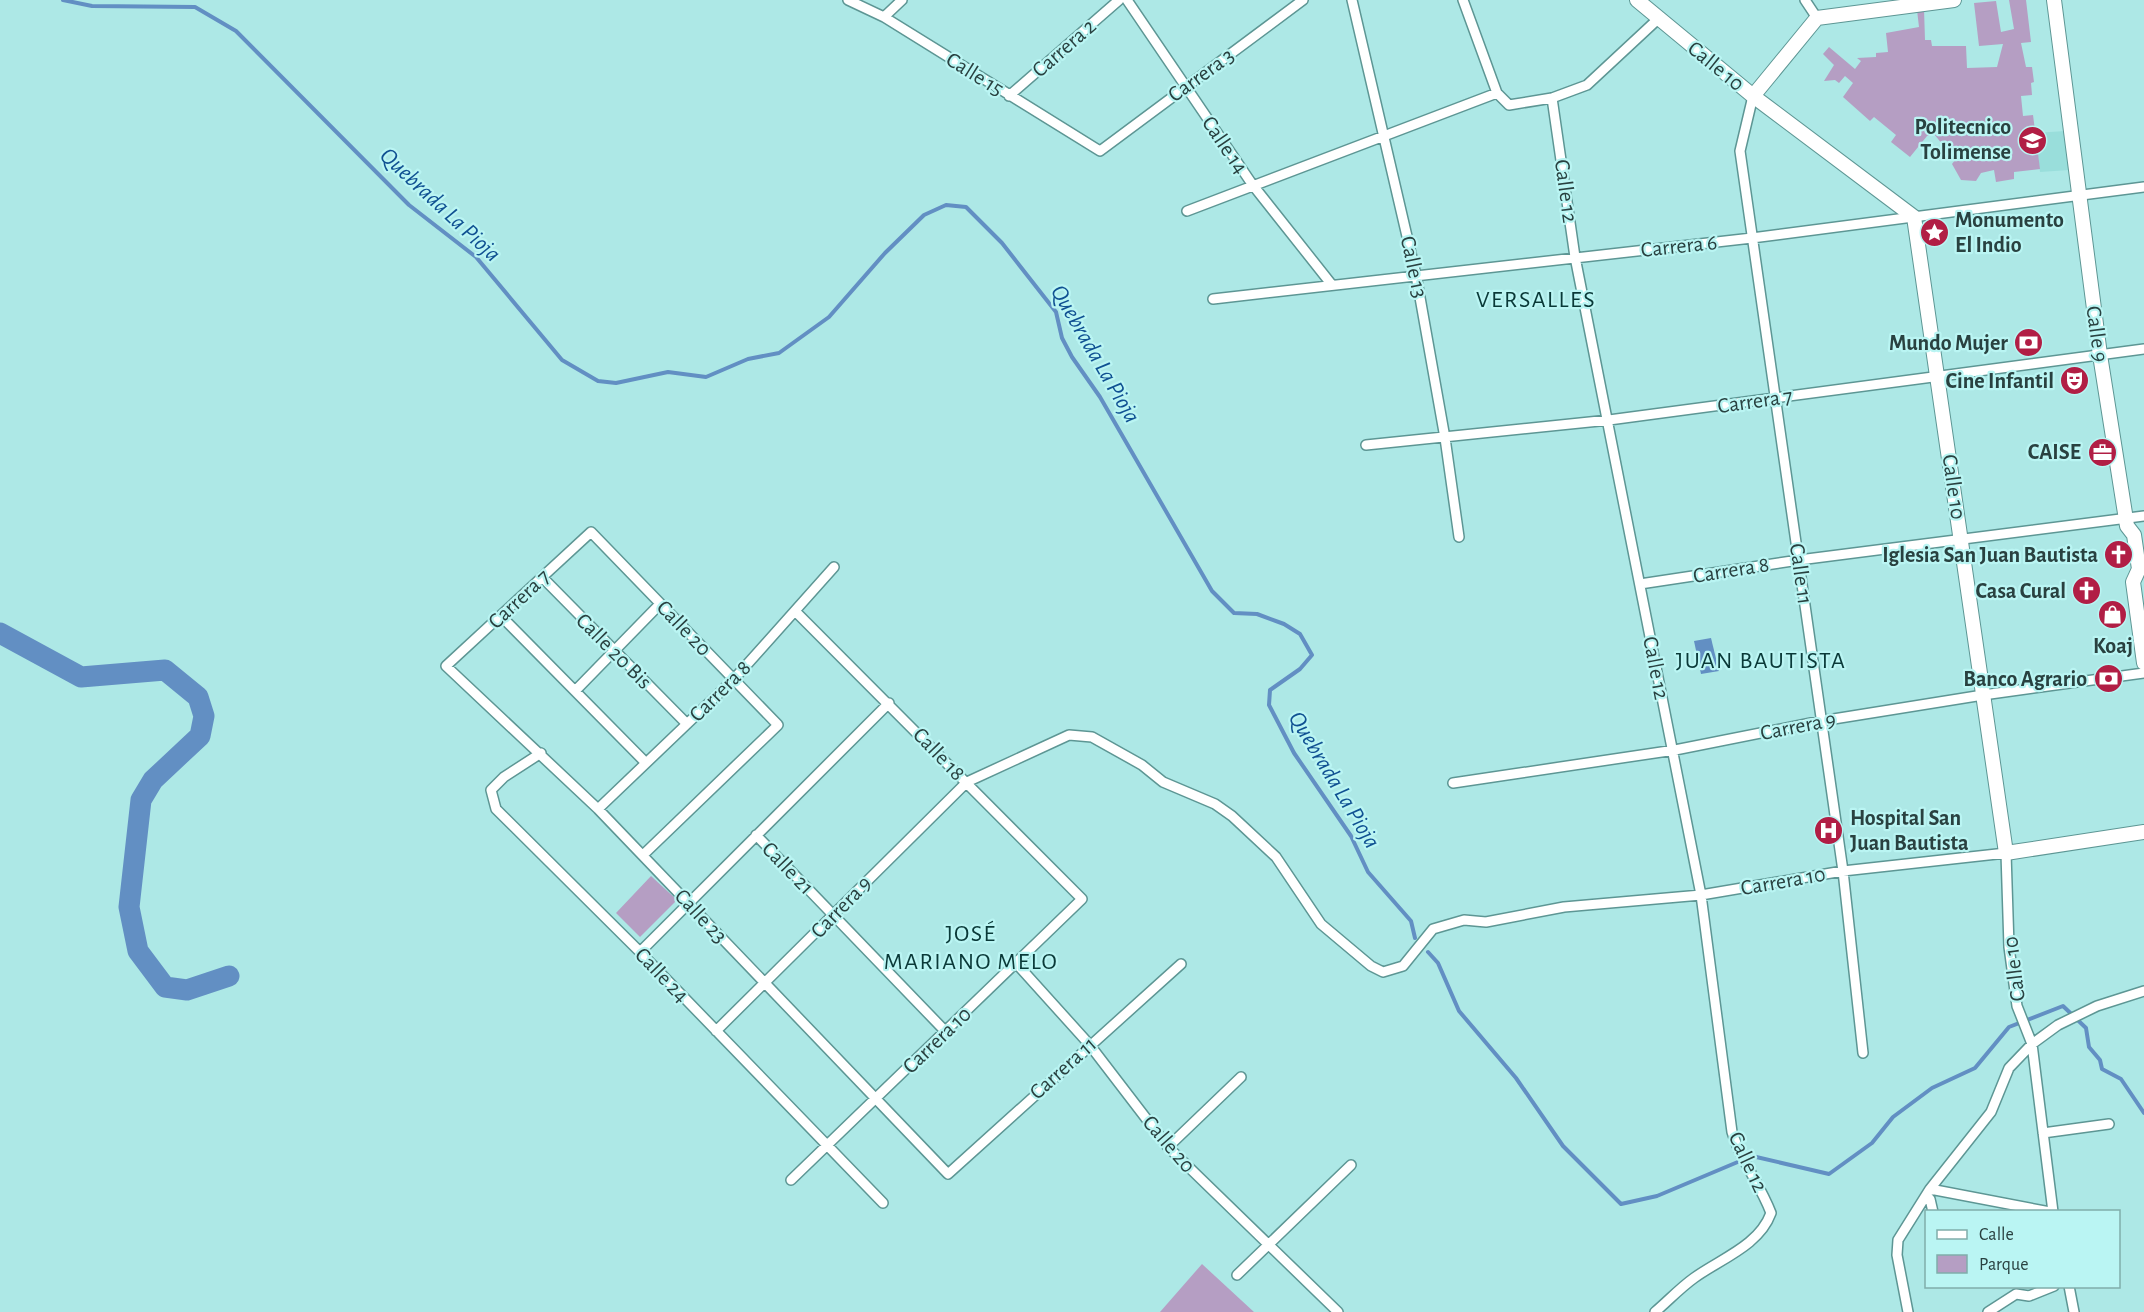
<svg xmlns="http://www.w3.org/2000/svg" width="2144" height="1312" font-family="'Alegreya Sans',sans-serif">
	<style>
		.built { fill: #99dedb }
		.green { fill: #b59ec3 }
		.water { fill: #628fc3 }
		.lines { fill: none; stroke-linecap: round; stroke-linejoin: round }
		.stream { stroke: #628fc3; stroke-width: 4 }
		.river { stroke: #628fc3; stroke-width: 21 }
		.street-casing { stroke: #5d9694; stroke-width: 12 }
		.secondary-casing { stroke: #5d9694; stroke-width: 16 }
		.street { stroke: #fff; stroke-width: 9 }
		.secondary { stroke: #fff; stroke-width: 14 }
		.labels { text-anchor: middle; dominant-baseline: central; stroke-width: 4.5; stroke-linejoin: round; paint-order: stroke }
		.street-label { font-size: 22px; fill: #294140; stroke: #baf5f3 }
		.poi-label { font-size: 22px; font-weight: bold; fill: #294140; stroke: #baf5f3; text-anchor: end }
		.water-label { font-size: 24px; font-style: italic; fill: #105192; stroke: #baf5f3 }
		.neighbourhood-label { font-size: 24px; letter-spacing: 1.5px; fill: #0a3938; stroke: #baf5f3 }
	</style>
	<rect width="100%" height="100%" fill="#ade8e6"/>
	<path class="built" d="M2065,131L2069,170L2040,172L2035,133Z"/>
	<path class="green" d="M2009,0H2026L2031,42L2021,43L2026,67H2032L2034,82L2031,83L2032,95L2021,96L2023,116L2033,115L2040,169L2014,172V179L1996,182L1994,170L1981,173L1976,181L1961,180L1952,164L1955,160L1934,134L1927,136L1910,157L1891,142L1896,135L1874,117L1870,121L1843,97L1853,83L1845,76L1839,83L1835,80L1824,81L1834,65L1823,54L1829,47L1855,69L1861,61L1857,58L1876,57V53L1888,52L1886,33L1919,27L1917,10L1924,9L1925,40H1931L1932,46H1966L1967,68L1997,67L2003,44L1979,46L1974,3L1996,1L2001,32L2014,29Z
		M651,876L677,900L640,937L616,913Z
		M1202,1264L1254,1312H1160Z"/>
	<path class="water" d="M1711,638L1719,671L1701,674L1694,641Z"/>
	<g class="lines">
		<path class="stream" d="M63,0L92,6L195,7L236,31L409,205L476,257L562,360L598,381L616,383L668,372L706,377L748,359L779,353L829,317L885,253L924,215L946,205L966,207L1002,243L1056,312L1062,338L1072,357L1100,397L1212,591L1234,613L1257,614L1284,624L1300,634L1312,655L1300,669L1270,690L1269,705L1294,753L1351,836L1368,872L1411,921L1415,938
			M1428,952L1438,963L1459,1011L1516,1078L1563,1146L1621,1204L1657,1196L1752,1156L1829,1174L1872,1143L1893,1117L1932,1088L1975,1068L2009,1027L2063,1006L2086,1028L2089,1047L2100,1060L2102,1069L2121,1079L2144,1113"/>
		<path class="river" d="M0,633L81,677L165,670L198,697L204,716L200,736L153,780L141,800L129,907L138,951L165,987L187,990L229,976"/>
		<defs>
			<path id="street" d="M848,0L884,17L1100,151L1303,0
				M1127,0L1252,184L1332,285
				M1352,0L1416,275L1445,438L1459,537
				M1463,0L1497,93L1509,105L1552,98L1587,85L1658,19
				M1805,0L1817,18
				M884,17L902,0
				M1009,96L1119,0
				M1753,96L1740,151L1843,871L1863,1053
				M1552,98L1575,257L1701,895L1732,1132C1741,1161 1760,1184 1771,1213C1759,1246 1720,1259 1694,1278C1680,1288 1668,1301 1655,1312
				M1187,211L1497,93
				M1213,299L1752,238L2144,187
				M1366,445L1609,420L2144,349
				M542,577L687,724
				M1640,584L1799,560L2144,516
				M501,616L646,763
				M575,691L660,604
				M541,753L504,777L491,790L496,809L640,952L883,1203
				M1453,783L1675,750L1821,721L1983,695L2144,673
				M598,809L734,679L834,567
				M756,835L946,1032
				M643,855L778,725L591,532L446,666L598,809L948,1174L1181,964
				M640,952L889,703
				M1016,963L1089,1044L1168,1147L1338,1312
				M716,1031L967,782L1069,735L1092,737L1142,765L1163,782L1215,804L1232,816L1276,857L1321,924L1371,966L1383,972L1403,966L1433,929L1464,920L1486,922L1564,907L1701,895L1843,871L2006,853L2009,947L2017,1006L2032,1044L2053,1212
				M2043,1133L2109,1124
				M1168,1147L1241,1077
				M791,1180L1082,899L795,611
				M1930,1189L2050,1212
				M1926,1196L1930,1199L1933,1212
				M1237,1275L1351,1165
				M2069,1286L2074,1312
				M1908,1312L1897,1255L1898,1240L1930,1189L1991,1112L2009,1068L2032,1044L2058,1025L2097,1006L2144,991
				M1988,1312L2016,1294L2029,1296L2054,1286"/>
			<path id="secondary" d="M1637,0L1753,96L1914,217L2006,853L2144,832
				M2054,0L2100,355L2127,526L2134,535L2139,569L2133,582L2144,663
				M1753,96L1817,18L1954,0"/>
		</defs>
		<use href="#street" class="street-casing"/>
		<use href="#secondary" class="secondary-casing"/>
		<use href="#street" class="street"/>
		<use href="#secondary" class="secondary"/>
	</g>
	<defs>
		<symbol id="school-disc" viewBox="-11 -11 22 22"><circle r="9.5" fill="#b11e45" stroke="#baf5f3"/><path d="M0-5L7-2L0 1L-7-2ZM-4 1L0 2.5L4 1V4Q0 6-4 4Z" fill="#fff"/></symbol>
		<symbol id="sight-disc" viewBox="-11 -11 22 22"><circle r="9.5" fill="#b11e45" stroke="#baf5f3"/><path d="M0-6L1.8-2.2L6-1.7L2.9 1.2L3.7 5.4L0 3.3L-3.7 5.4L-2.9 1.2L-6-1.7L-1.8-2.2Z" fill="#fff"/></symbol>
		<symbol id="bank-disc" viewBox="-11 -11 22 22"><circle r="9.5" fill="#b11e45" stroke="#baf5f3"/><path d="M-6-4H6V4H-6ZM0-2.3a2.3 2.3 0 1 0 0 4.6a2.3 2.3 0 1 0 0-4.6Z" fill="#fff"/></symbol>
		<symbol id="theatre-disc" viewBox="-11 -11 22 22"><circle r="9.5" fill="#b11e45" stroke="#baf5f3"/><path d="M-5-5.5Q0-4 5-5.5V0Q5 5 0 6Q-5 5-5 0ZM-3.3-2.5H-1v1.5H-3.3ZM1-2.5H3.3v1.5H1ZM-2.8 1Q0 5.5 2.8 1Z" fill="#fff"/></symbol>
		<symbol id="office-disc" viewBox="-11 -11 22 22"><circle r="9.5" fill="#b11e45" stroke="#baf5f3"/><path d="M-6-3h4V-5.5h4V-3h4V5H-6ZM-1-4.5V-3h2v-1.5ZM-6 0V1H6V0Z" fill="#fff"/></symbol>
		<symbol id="church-disc" viewBox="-11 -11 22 22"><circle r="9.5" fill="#b11e45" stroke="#baf5f3"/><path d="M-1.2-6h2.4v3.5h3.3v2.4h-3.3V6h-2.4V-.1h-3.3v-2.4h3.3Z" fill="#fff"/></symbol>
		<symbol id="shop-disc" viewBox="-11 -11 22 22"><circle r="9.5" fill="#b11e45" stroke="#baf5f3"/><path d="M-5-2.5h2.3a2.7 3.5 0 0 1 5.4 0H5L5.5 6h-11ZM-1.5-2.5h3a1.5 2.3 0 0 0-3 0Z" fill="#fff"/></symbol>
		<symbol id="hospital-disc" viewBox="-11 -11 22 22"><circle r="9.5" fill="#b11e45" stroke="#baf5f3"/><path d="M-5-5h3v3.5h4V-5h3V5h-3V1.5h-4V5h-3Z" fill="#fff"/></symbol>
	</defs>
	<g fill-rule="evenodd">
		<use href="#school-disc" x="2016" y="124" width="33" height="33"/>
		<use href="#sight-disc" x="1918" y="216" width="33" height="33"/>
		<use href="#bank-disc" x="2012" y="326" width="33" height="33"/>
		<use href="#theatre-disc" x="2058" y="364" width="33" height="33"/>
		<use href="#office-disc" x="2086" y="436" width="33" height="33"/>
		<use href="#church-disc" x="2102" y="538" width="33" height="33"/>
		<use href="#church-disc" x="2070" y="574" width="33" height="33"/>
		<use href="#shop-disc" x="2096" y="598" width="33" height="33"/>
		<use href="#bank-disc" x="2092" y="662" width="33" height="33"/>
		<use href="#hospital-disc" x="1812" y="814" width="33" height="33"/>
	</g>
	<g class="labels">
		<g class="street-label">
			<text transform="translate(1064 48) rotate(-41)">Carrera 2</text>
			<text transform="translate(1716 66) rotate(39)">Calle 10</text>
			<text transform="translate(975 74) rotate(32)">Calle 15</text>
			<text transform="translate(1201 75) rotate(-36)">Carrera 3</text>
			<text transform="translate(1225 145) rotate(56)">Calle 14</text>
			<text transform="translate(1566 191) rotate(82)">Calle 12</text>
			<text transform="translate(1679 246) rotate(-6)">Carrera 6</text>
			<text transform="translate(1414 267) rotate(78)">Calle 13</text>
			<text transform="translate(2097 334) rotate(82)">Calle 9</text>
			<text transform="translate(1755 401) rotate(-8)">Carrera 7</text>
			<text transform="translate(1954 487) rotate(82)">Calle 10</text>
			<text transform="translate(1731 570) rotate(-9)">Carrera 8</text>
			<text transform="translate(1801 574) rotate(82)">Calle 11</text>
			<text transform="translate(519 599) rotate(-43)">Carrera 7</text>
			<text transform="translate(684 628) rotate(46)">Calle 20</text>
			<text transform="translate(614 651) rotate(45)">Calle 20 Bis</text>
			<text transform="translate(1656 668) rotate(79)">Calle 12</text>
			<text transform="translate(720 691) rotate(-45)">Carrera 8</text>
			<text transform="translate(1798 726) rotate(-11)">Carrera 9</text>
			<text transform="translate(939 754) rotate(46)">Calle 18</text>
			<text transform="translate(788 868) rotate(46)">Calle 21</text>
			<text transform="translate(1783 881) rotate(-10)">Carrera 10</text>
			<text transform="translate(841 907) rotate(-46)">Carrera 9</text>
			<text transform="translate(701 916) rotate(47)">Calle 23</text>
			<text transform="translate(2014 969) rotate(-97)">Calle 10</text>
			<text transform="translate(662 975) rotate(46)">Calle 24</text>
			<text transform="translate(937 1040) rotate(-44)">Carrera 10</text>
			<text transform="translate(1063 1068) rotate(-42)">Carrera 11</text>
			<text transform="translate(1169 1144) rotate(49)">Calle 20</text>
			<text transform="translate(1748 1162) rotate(65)">Calle 12</text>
		</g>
		<g class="poi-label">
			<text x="2011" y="127">Politecnico<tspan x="2011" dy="25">Tolimense</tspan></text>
			<text x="1955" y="220" text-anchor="start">Monumento<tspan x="1955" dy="25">El Indio</tspan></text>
			<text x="2008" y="343">Mundo Mujer</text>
			<text x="2054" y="381">Cine Infantil</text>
			<text x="2081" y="452">CAISE</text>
			<text x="2098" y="555">Iglesia San Juan Bautista</text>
			<text x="2066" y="591">Casa Cural</text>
			<text x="2113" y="646" text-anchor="middle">Koaj</text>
			<text x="2087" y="679">Banco Agrario</text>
			<text x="1850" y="818" text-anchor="start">Hospital San<tspan x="1850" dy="25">Juan Bautista</tspan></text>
		</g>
		<g class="water-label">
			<text transform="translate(440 205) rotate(43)">Quebrada La Pioja</text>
			<text transform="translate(1095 354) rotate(60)">Quebrada La Pioja</text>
			<text transform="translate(1334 780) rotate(59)">Quebrada La Pioja</text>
		</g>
		<g class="neighbourhood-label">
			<text x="1536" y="300">VERSALLES</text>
			<text x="1761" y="661">JUAN BAUTISTA</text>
			<text x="971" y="934">JOSÉ<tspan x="971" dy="28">MARIANO MELO</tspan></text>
		</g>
	</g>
	<rect x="1925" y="1210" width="195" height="78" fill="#baf5f3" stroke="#80adab" stroke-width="1.5"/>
	<rect x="1937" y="1230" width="30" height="9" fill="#ffffff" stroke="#80adab" stroke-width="1.5"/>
	<text x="1979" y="1240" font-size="18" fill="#294140">Calle</text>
	<rect x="1937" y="1255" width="30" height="18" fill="#b59ec3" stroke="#80adab" stroke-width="1.5"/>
	<text x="1979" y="1270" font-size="18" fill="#294140">Parque</text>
</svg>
